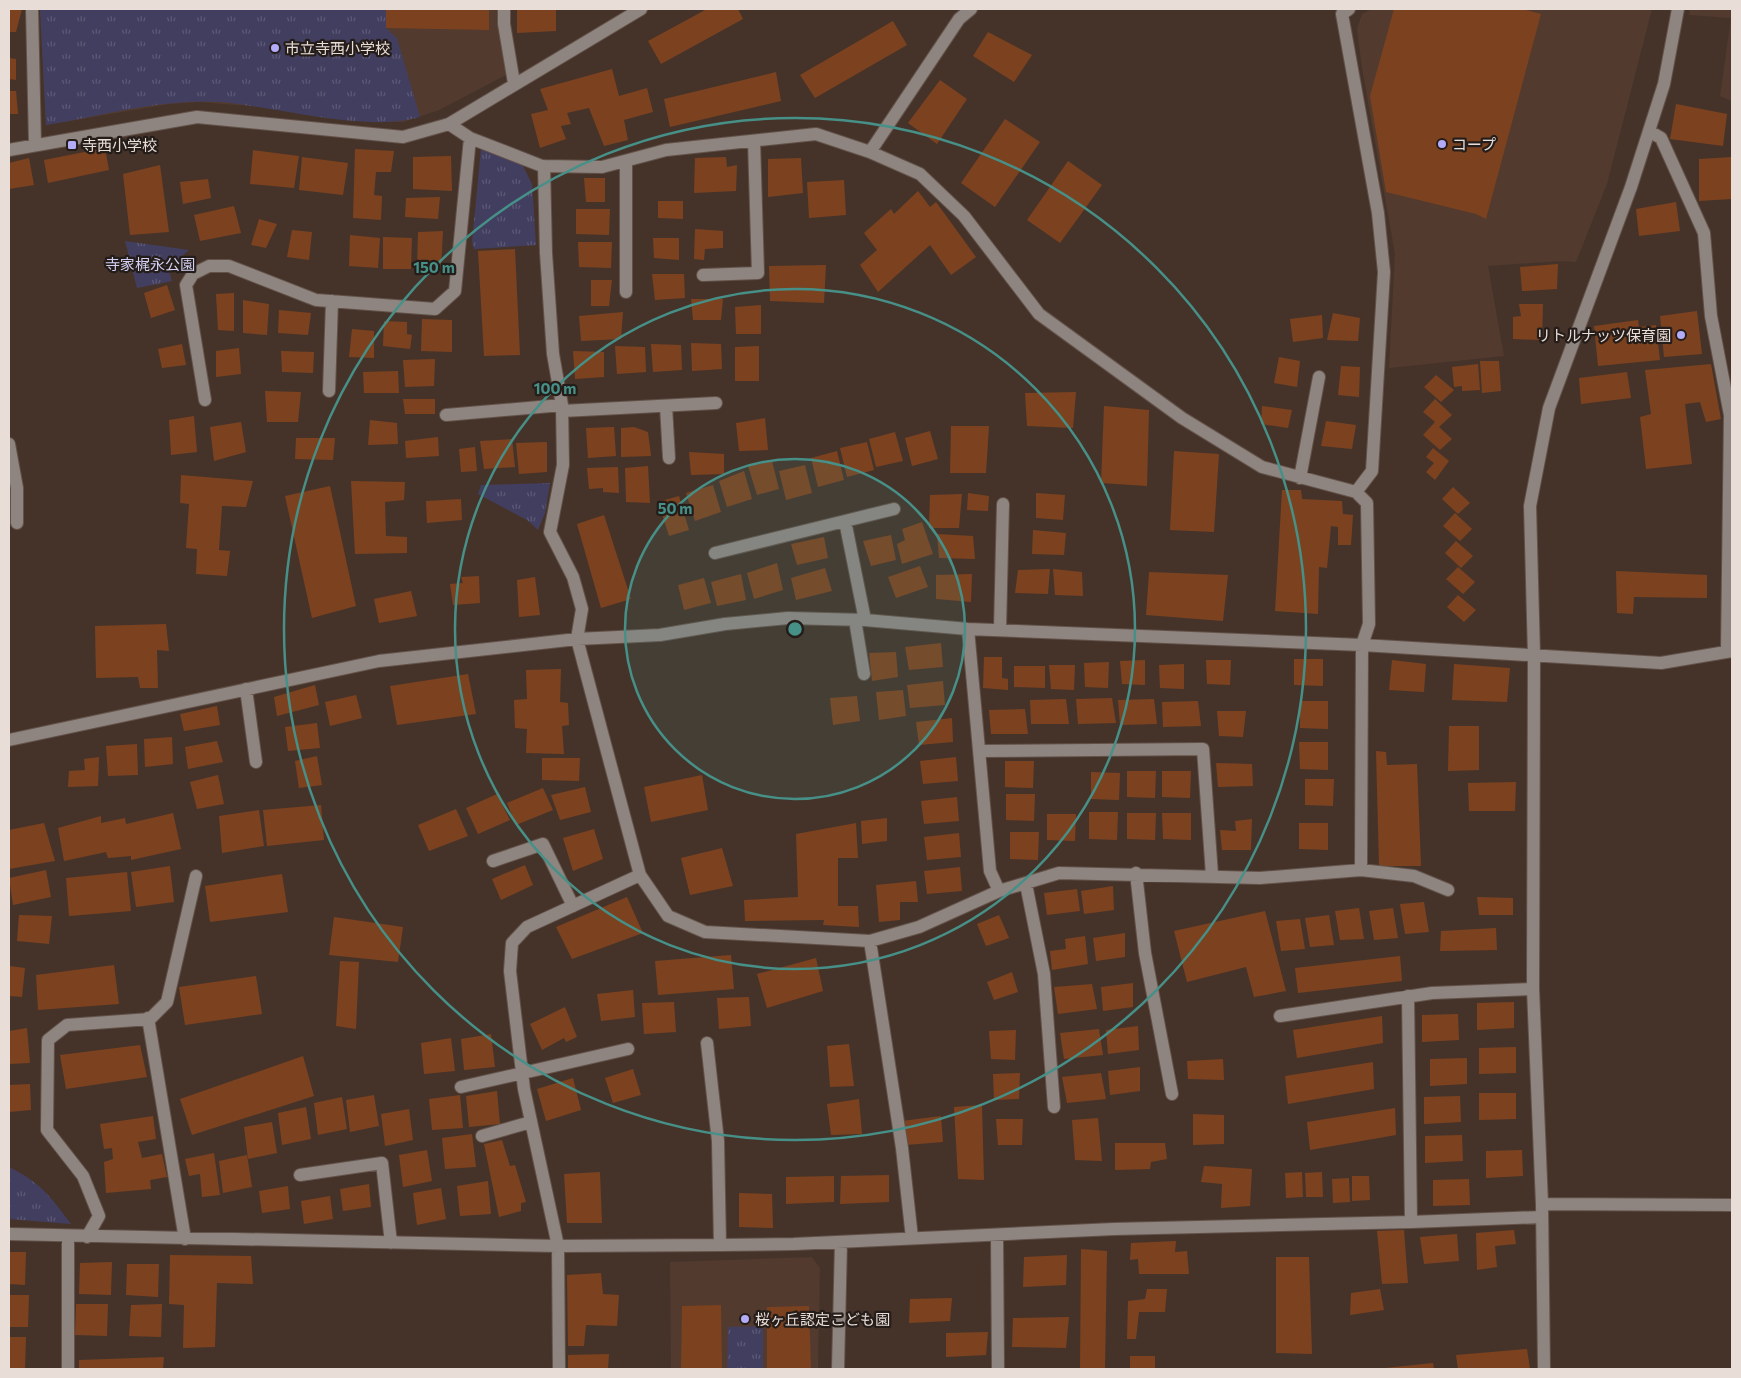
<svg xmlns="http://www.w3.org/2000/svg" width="1741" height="1378" font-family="Commissioner,'Noto Sans JP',sans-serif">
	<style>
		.built { fill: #523a2e }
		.grass { fill: url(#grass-tufts) }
		.building { fill: #7c421f }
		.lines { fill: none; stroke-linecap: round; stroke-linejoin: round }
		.minor-casing { stroke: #635249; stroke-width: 14 }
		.minor { stroke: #8e8580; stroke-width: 12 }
		.ring { fill: none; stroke: #469088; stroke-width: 2.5 }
		.poi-dot { fill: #b4acf9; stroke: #251d19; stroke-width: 2 }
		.labels { text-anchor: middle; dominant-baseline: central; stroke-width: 4.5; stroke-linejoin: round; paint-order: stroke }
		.poi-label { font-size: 15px; fill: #e9ddd7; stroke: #251d19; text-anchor: start }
		.park-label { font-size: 15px; fill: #d3d0f4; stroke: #251d19 }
		.centre { fill: #469088; stroke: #251d19; stroke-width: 2.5 }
		.ring-label { font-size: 15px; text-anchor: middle; font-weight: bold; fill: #469088; stroke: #251d19; stroke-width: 4.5; stroke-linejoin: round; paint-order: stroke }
	</style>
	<defs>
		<pattern id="grass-tufts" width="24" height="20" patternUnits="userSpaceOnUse" patternTransform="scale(1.25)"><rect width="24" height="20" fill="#423e60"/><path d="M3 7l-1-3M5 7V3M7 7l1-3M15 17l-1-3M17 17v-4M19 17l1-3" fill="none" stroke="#5d5976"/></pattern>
	</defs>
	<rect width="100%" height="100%" fill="#45332a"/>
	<path class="built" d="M40,9H504L512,72L439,110L403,122H377L261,107L199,102L169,104L46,125Z
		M1372,9H1652L1607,184L1576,262L1560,261L1488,266L1504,356L1389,368L1395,254L1362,68L1357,29L1362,14Z
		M1690,9H1732V101L1720,96L1731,18L1689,15Z
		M812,1257L820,1268L818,1369H671L670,1262Z"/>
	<path class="grass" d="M40,9H386V28L397,38L420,117C365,133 279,107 220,102C166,98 100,116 46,125Z
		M481,149L521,162L532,184L536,245L474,249L472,242Z
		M125,241L189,250L168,268L172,281L137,288Z
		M550,483L545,513L538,530L527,520L478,494L481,485Z
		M9,1167C41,1183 50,1196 71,1224L9,1219Z
		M763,1326V1369H727L728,1327Z"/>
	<path class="building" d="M18,9H22L16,32H9V10Z
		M386,9H489V30L386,28Z
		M517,9H556V31L517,33Z
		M707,9H738L743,19L661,64L648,41Z
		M1394,9H1522L1541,14L1486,219L1476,214L1386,192L1370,96Z
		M893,21L907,45L815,98L800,75Z
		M988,32L1032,55L1014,82L973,56Z
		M9,58L16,59V80L9,79Z
		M612,69L619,96L647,88L653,112L624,120L628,140L604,146L589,108L567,113L571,124L561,126L566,139L540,148L531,114L548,110L540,89Z
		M776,72L781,101L670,127L664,99Z
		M940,80L967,99L937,144L908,123Z
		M9,91H16L18,114H9Z
		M1676,104L1727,114L1723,146L1670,139Z
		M1005,119L1040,142L995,207L961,183Z
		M105,148L109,170L48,183L44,160Z
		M355,149L394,151L391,172H376L374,195L382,196L381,220L353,218Z
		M253,150L299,156L294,188L250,184Z
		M451,156L452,191L413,189V157Z
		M302,157L348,163L343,195L299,190Z
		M726,157L727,167L737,165L736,191L694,193L695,158Z
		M1732,157V199L1699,201V159Z
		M29,158L34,185L9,189V163Z
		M801,158L803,193L768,197V159Z
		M1068,161L1102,185L1060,243L1027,220Z
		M160,165L169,232L130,235L123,174Z
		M584,178H605V202H586Z
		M208,179L211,198L183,204L180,182Z
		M844,180L846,215L809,218L807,182Z
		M918,191L930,207L936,202L976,257L951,275L930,245L878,292L860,265L877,250L864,233L891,209L894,214Z
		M440,197L438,219L405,217L406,198Z
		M658,201H683V219L658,218Z
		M1676,202L1680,231L1639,236L1636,209Z
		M234,206L241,233L200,241L194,215Z
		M576,209H610L609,235L576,234Z
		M259,219L277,224L266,248L251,245Z
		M695,229L723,231V248L705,249L704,260L694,259Z
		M292,230L312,232L309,260L287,257Z
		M443,231L441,269L417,267L418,232Z
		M350,235L380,238L378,268L349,266Z
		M383,237L412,238L411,269H383Z
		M653,238H679V260L654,258Z
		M578,242H612L611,268L579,267Z
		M515,249L520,355L484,356L478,251Z
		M1558,264L1557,289L1522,291L1520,267Z
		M826,265L824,303L770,301L769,266Z
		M652,274H684L685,298L655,300Z
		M591,280H612L609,306H591Z
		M167,285L175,310L151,318L144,293Z
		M234,293V331L218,330L216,294Z
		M691,299H723L721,320H693Z
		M243,300L269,304L267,335L243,333Z
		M1519,304H1543L1542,340L1513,339V317L1521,316Z
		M761,305V334H736L735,307Z
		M279,310L311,313L308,335L278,333Z
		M1697,311L1702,354L1664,357L1660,316Z
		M623,312L621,339L581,341L579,316Z
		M1333,313L1360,318L1358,341L1327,340Z
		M1322,315L1323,338L1293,342L1290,319Z
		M422,319L452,320V352L421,351Z
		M1638,320L1639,327L1656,325L1660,360L1598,366L1594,326Z
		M384,321L407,322V334L412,335L410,349L383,346Z
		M352,329L374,331V358L349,357Z
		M691,343L721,344L722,369L692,371Z
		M182,344L186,365L162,368L158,349Z
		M651,344L681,345L682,370L653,372Z
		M615,346L645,347L646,372L617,374Z
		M759,346V381H735V347Z
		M239,348L241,374L216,377V351Z
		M281,351L314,352L313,373L282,372Z
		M573,351L604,352V377L575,379Z
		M1279,357L1300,361L1297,387L1274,383Z
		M435,359L434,386L405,387L403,360Z
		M1480,361H1499L1501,391L1482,393Z
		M1478,364L1480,390L1462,391V386L1454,387L1452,367Z
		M1711,364L1721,419L1706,422L1700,402L1685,404L1692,464L1646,469L1640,417L1651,414L1645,370Z
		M1341,366L1360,367L1359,397L1338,395Z
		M398,371L399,393H364L363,372Z
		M1627,372L1631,398L1581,404L1579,378Z
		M1436,375L1454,390L1441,402L1424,387Z
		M265,391L301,392L298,422H267Z
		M1076,392L1073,428L1027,426L1025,393Z
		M403,399H435V414H405Z
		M1435,399L1452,415L1439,427L1452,439L1440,450L1423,435L1435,422L1423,412Z
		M1104,406L1149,410L1147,486L1101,483Z
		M1262,406L1292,410L1288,428L1261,424Z
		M194,416L197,452L171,455L169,420Z
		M765,418L768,450L739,451L736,423Z
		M370,420L397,423L398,444L368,445Z
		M1326,421L1356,425L1352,449L1321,446Z
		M241,422L246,452L214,461L210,427Z
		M951,426H989L986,473H950Z
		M614,427L616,456L588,458L586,428Z
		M634,427L648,432L651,456L621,457V428Z
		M930,431L938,459L912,466L905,438Z
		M895,432L903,461L876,467L869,439Z
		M438,437L439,456L406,458L405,441Z
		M296,438H335L333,460L295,459Z
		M512,439L515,467L484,469L480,441Z
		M547,442V472L519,474L516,443Z
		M867,442L874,470L847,477L840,448Z
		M475,447L477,471L461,472L459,449Z
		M1433,448L1449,461L1435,480L1426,472L1434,463L1426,457Z
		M837,451L844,480L818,487L811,458Z
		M1174,451L1219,454L1214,532L1170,530Z
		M689,452L724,454V474L691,475Z
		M772,461L779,489L757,495L748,466Z
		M805,465L812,493L786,500L779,471Z
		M648,466L650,503L626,502L625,468Z
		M618,467L619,493L603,492V488L589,489L587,468Z
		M744,471L752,499L727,507L719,481Z
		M181,475L253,481L246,507L222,506L219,550L230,551L227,576L196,574L197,549L186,548L189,504L180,503Z
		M351,481L405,482L404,500L385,502L386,536L407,537V553L355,554Z
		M713,485L721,512L695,521L686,493Z
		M330,486L356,606L312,618L285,496Z
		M1453,487L1470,503L1458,514L1442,499Z
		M1282,490H1301L1302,499L1342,501L1343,514L1353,515L1351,545H1338V527L1331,526L1327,568L1319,567L1318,614L1275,611Z
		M968,493L989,496L988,511L967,510Z
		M1036,493L1065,495L1063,520L1036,518Z
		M962,494L959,528H929L930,495Z
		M679,496L689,530L669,536L658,502Z
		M461,499L462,520L427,523L426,501Z
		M1455,513L1472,529L1460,541L1443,526Z
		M604,515L631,599L601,608L577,524Z
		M922,522L933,554L902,564L897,544L905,540L902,529Z
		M1033,530L1066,533L1064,555L1032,554Z
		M937,534L973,536L975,559L939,558Z
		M891,535L896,560L871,566L863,541Z
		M824,537L828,558L797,565L791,544Z
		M1456,541L1473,556L1461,568L1445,553Z
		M777,563L783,590L754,599L747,573Z
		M920,566L928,587L896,598L888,577Z
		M1458,567L1475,582L1463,594L1446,579Z
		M825,568L832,591L796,600L791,578Z
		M1050,569L1048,594L1015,593L1018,570Z
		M1053,569L1082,572L1083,596L1055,595Z
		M1616,571L1707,575V598L1634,597L1633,614L1617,613Z
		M1149,572L1228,575L1223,621L1146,615Z
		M741,574L746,600L717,606L711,582Z
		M972,574L971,602L936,599V575Z
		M479,576L480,603L453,605L450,584L463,583L461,577Z
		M535,577L540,615L519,617L517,580Z
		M704,578L711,603L684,610L678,585Z
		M411,591L417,616L379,623L374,599Z
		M1458,595L1476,610L1464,622L1447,607Z
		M166,624L169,651L157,650L158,688H140L138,677L96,678L95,626Z
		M941,643L943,667L909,670L905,647Z
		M896,652L898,677L872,681L869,653Z
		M984,657H1002V678L1008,679V690L983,688Z
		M1294,659H1323V686L1294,685Z
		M1145,660V685L1122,684L1120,661Z
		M1206,660H1231L1230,685L1207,684Z
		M1392,660L1426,664L1424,692L1389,690Z
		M1109,662L1108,688L1085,687L1084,663Z
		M1184,664V689L1160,688L1159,665Z
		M1454,664L1510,668L1507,702L1452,700Z
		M1049,665H1075L1074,690L1051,689Z
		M1014,666H1045V688L1014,687Z
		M561,669L560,702L568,703L569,725L562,726L564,754L526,753L527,729L515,728L514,700L527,699L526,670Z
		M468,674L476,714L397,725L390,686Z
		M943,681L945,705L910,708L907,685Z
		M315,685L319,705L277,716L274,697Z
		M903,690L906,716L879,720L876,692Z
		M356,695L362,718L330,726L325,702Z
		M857,696L860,721L833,725L830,698Z
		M1112,698L1116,723L1078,724L1076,699Z
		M1066,699L1069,724H1031L1030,700Z
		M1154,699L1157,724L1120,725L1118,700Z
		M1198,701L1201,726L1163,727L1162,702Z
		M1300,701H1328V729L1300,728Z
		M217,706L220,725L184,731L180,714Z
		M1025,709L1028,734H991L989,710Z
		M1217,711H1246L1243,737L1219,736Z
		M952,718L953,742L919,745L916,722Z
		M317,723L320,748L288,751L285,727Z
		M1449,726H1479V770L1448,771Z
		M172,737L173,764L145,767L144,739Z
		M217,741L223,762L188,769L185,747Z
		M1299,742H1328V770L1300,769Z
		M137,744L138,775L108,776L106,746Z
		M1376,751L1386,752L1387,765L1417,764L1421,866H1379Z
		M317,756L322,785L299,788L295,761Z
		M99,757L98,786L68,787L69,771L85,770L84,759Z
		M956,757L958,781L923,784L920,761Z
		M542,758H580L579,781L542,780Z
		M1005,761H1034L1033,788L1005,787Z
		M1216,763L1252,764L1253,786L1218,787Z
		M1127,771H1156L1155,798L1127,797Z
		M1162,771H1191L1190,798L1162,797Z
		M1091,772L1120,773L1119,800L1091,799Z
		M218,775L224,804L197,809L190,782Z
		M702,775L708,810L651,822L644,787Z
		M1305,779H1334L1333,806L1305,805Z
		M1516,782L1515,811H1469L1468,783Z
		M585,787L591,812L560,820L551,795Z
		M543,788L553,810L516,825L507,803Z
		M497,794L510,820L478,834L466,808Z
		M1006,794H1035L1034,821L1006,820Z
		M957,797L959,821L924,824L921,801Z
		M321,805L324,840L267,846L263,810Z
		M456,809L468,836L429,851L418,825Z
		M259,810L264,846L222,853L219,816Z
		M1089,812H1118L1117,840L1089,839Z
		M173,813L181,849L131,860V856L108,858L106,852L64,861L58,828L101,816V823L125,818L126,824Z
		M1127,813H1156L1155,840L1127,839Z
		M1162,813H1191V840L1163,839Z
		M1047,814H1076L1075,841L1047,840Z
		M887,818V841L862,844L861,821Z
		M1252,819L1251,850H1222L1220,830L1236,831L1235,821Z
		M44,823L55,861L9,869V830Z
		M856,823L858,858H838V906H858L859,927L823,925L824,920L745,921L744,900L798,897L796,834Z
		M1299,823H1328V850L1299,849Z
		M594,829L603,859L573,871L563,838Z
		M1010,832H1039L1038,860L1010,859Z
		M959,833L961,857L927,860L924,837Z
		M722,848L733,886L690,895L681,858Z
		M525,865L533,885L501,900L492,879Z
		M170,866L174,902L136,907L131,872Z
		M960,867L962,891L927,894L924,871Z
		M46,870L51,897L13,905L9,878Z
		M127,872L131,911L69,916L66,878Z
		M282,874L288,912L210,922L205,886Z
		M916,881L918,902H900V920L879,922L876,885Z
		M1113,886L1114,910L1084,914L1081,891Z
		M1077,889L1080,911L1047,915L1044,893Z
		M627,897L643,933L572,959L556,927Z
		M1477,897L1513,898V915H1479Z
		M1424,902L1429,932L1405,934L1400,904Z
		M1359,908L1364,939L1340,940L1335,911Z
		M1393,908L1398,938L1374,940L1369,911Z
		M1265,911L1286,991L1254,997L1246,967L1187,982L1174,931Z
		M19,915L52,916L49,944L17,941Z
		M999,915L1009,938L986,946L977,924Z
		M1329,915L1334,945L1310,947L1305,918Z
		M334,917L403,927L398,962L329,955Z
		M1300,919L1305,949L1281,951L1276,921Z
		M1496,928L1497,950L1440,951L1441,931Z
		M1125,933V957L1096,961L1093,938Z
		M1085,936L1088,964L1052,970L1050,951L1066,949L1065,939Z
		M731,955L734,989L658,995L655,961Z
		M1400,956L1402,981L1298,993L1295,968Z
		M816,958L823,991L767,1008L757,974Z
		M340,961L359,962L356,1029L336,1026Z
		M114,965L119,1004L38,1010L36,975Z
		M9,966L25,968L22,997L9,996Z
		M1012,972L1018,992L994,1000L987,982Z
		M256,976L262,1014L185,1025L179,987Z
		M1133,983V1007L1103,1011L1101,987Z
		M1092,984L1097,1009L1058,1014L1054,987Z
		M633,990L635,1017L601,1021L597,994Z
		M749,997L751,1026L719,1029L717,998Z
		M674,1002L676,1032L644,1034L642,1003Z
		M1514,1002V1028L1477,1030V1003Z
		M565,1007L577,1037L566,1042L564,1038L542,1050L530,1024Z
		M1458,1014L1459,1040L1422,1042V1015Z
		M1382,1016L1383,1043L1297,1058L1293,1030Z
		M1138,1026L1139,1050L1108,1054L1106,1030Z
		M27,1028L30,1063L9,1064V1031Z
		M1099,1029L1103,1055L1064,1059L1060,1033Z
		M1016,1030L1015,1060L991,1059L989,1031Z
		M491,1034L495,1067L464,1070L461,1039Z
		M451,1038L455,1071L424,1074L421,1043Z
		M849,1044L854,1086L830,1087L827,1046Z
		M140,1045L147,1077L66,1089L60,1055Z
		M1516,1047V1073L1479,1074V1048Z
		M303,1056L314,1096L192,1135L180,1099Z
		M1467,1058V1084L1430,1086V1059Z
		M1223,1059L1224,1080L1188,1079L1187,1061Z
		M1373,1062L1374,1089L1288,1104L1285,1076Z
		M1140,1067V1091L1110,1095L1108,1071Z
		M633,1069L641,1095L613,1103L605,1078Z
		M1020,1073L1019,1099L994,1100L993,1074Z
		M1101,1073L1106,1099L1067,1103L1062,1077Z
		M573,1078L581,1110L546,1121L537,1089Z
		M30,1084L31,1110L9,1112V1085Z
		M497,1091L500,1124L469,1127L466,1096Z
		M1479,1093H1516V1119L1479,1120Z
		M374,1095L379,1126L350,1132L346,1100Z
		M460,1095L463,1128L432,1130L429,1099Z
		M1460,1096L1461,1122L1424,1124V1097Z
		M342,1097L347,1129L318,1135L314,1103Z
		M859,1099L862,1134L831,1135L827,1104Z
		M982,1105L984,1180L958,1179L954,1107Z
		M306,1107L311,1139L282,1145L278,1113Z
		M1395,1108L1396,1135L1310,1150L1307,1122Z
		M409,1109L413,1140L385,1146L381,1114Z
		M1193,1114L1224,1115V1144L1193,1145Z
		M153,1116L156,1139L138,1142L142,1158L162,1154L167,1177L150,1180L151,1189L106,1193L104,1162L113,1159L112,1148L104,1149L100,1124Z
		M941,1116L943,1142L906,1145L902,1121Z
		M1098,1118L1102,1161L1075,1160L1072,1120Z
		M996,1119H1023L1022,1145H998Z
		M272,1122L277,1153L248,1159L244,1127Z
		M472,1134L476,1167L445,1169L442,1138Z
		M1462,1135L1463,1161L1425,1163V1136Z
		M502,1140L510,1166L515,1165L526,1202L521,1203V1211L499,1217L484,1144Z
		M1115,1143H1165L1167,1159L1151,1162L1150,1169L1115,1170Z
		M427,1150L432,1181L403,1187L399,1155Z
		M1522,1150L1523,1176L1486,1178V1151Z
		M214,1153L220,1195L202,1197L200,1174L189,1176L185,1159Z
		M247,1155L252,1187L223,1193L219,1161Z
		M1204,1166L1252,1169L1250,1206L1221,1208L1222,1184L1201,1182Z
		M600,1172L602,1223H567L564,1174Z
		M1302,1172L1303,1197L1286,1198L1285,1173Z
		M1322,1172L1323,1197H1306L1305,1173Z
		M889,1175V1202L840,1204L841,1176Z
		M834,1176V1202L786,1204V1177Z
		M1352,1176H1369L1370,1200L1352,1201Z
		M1349,1178L1350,1202L1333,1203L1332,1179Z
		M1469,1179L1470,1205L1433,1206V1180Z
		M488,1181L491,1214L460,1216L457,1186Z
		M369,1184L371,1207L343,1211L340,1189Z
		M288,1186L290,1209L262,1213L259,1191Z
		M441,1188L446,1219L417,1225L413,1193Z
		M739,1193L772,1194L773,1228L739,1227Z
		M330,1196L333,1219L304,1224L301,1201Z
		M1404,1230L1408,1283L1382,1284L1377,1231Z
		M1514,1230L1516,1244L1495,1246L1497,1267L1477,1270L1476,1233Z
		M1457,1234L1459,1261L1424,1264L1420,1237Z
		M1176,1241L1175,1252L1187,1251L1189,1274H1139L1138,1259L1130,1260L1131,1243Z
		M1081,1249L1107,1251L1105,1369H1080Z
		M9,1252H26L25,1285L9,1284Z
		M170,1255L251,1256L253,1284L217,1283L215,1347L183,1348L184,1305L169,1304Z
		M1067,1255L1066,1285L1023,1287L1024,1257Z
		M1276,1257H1309L1312,1354L1276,1353Z
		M112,1262L111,1295L79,1294L80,1263Z
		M127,1264H159L158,1297L126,1295Z
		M601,1273L603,1294L619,1295L617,1326L586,1325L584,1346H568L567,1275Z
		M1147,1289H1167L1165,1312H1139L1136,1339H1127L1128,1301L1145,1299Z
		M1380,1289L1384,1310L1350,1315L1351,1293Z
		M9,1295H29L28,1327H9Z
		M952,1298L950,1321L909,1323L910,1299Z
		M76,1304H108L107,1336L75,1335Z
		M162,1304L161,1337L129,1336L131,1305Z
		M721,1305L722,1369H681L682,1306Z
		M809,1306L811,1369H767V1307Z
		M1069,1317L1066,1348L1012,1347L1013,1318Z
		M988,1332L986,1355L946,1357V1333Z
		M9,1337H26L25,1369H9Z
		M1527,1349L1530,1369H1458L1456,1355Z
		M609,1354L608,1369H568V1355Z
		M1130,1356H1155V1369H1130Z
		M164,1357L163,1369H79V1360Z
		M1433,1363L1434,1369H1385V1368Z"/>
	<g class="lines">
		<defs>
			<path id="minor" d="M32,9L35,144
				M504,9V24L514,83
				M1349,9L1342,14L1378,213L1384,272L1372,471L1356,492
				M449,124L470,138L542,166L602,167L666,150L816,134L870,152L920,174L964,216L1039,314L1182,418L1262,467L1356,492L1367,503L1369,624L1362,645L1361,870L1260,878L1059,873L999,891L919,927L870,941L705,932L668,916L640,875L577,639L582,609L573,577L550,532L563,465L562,405L553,354L546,253L544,166
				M1649,131L1661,138L1704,233L1711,316L1730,415L1727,651
				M9,150L197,117L403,137L449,124L641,9
				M870,152L959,19L971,9
				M703,275L758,273L754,141
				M626,292V161
				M329,391L332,301
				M205,400L186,285L193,274L209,266H229L316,300L435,309L455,291L470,138
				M666,406L669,458
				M562,411L716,403
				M446,415L562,405
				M9,444L17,488V523
				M1300,478L1319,377
				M845,521L894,509
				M715,553L845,521L865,620
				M855,620L864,674
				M968,629L990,871L999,891
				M1000,629L1003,504
				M246,689L256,762
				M9,740L379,661L577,639L660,635L725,624L788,618L865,620L968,629L1362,645L1661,663L1732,651
				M979,751L1203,749L1212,875
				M493,861L543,844L573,906
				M1361,870L1414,876L1448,890
				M1136,873L1145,953L1172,1094
				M1026,884L1044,974L1054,1107
				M870,941L902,1148L912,1238
				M1408,996L1411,1222
				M1280,1016L1432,993L1533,989
				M148,1018L185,1239
				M707,1043L718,1141L720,1245
				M461,1087L628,1049
				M482,1136L531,1122
				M300,1175L382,1163L391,1243
				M1542,1204L1732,1205
				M9,1234L558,1246L720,1245L794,1244L1114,1229L1411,1222L1541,1217
				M997,1235L998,1369
				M87,1237L99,1216L83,1176L47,1130L48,1040L67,1025L150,1019L167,1002L196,876
				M68,1369V1236
				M559,1369L558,1246L524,1089L510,971L512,943L527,927L640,875
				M838,1369L841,1242
				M1544,1369L1542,1204L1533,989L1534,655L1530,506L1549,408L1631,187L1664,84L1678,9"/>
		</defs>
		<use href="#minor" class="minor-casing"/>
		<use href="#minor" class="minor"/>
	</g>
	<circle cx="795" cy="629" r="170" fill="#469088" fill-opacity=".12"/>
	<g class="ring">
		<circle cx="795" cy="629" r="170"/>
		<circle cx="795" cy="629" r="340"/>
		<circle cx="795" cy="629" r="511"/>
	</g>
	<g class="poi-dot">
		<circle cx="275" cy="48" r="5"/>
		<circle cx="1442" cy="144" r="5"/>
		<rect x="67" y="140" width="10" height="10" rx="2.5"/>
		<circle cx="1681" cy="335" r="5"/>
		<circle cx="745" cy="1319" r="5"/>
	</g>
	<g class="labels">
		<g class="poi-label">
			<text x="285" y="48">市立寺西小学校</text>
			<text x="1452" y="144">コープ</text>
			<text x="82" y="145">寺西小学校</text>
			<text x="1671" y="335" text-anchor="end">リトルナッツ保育園</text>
			<text x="755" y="1319">桜ヶ丘認定こども園</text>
		</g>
		<g class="park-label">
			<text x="150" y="264">寺家梶永公園</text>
		</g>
	</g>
	<circle cx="795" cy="629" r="8" class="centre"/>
	<g class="ring-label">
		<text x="434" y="273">150 m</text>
		<text x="555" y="394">100 m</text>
		<text x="675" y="514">50 m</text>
	</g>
	<rect width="1741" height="1378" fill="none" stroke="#e9ddd7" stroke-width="20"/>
</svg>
